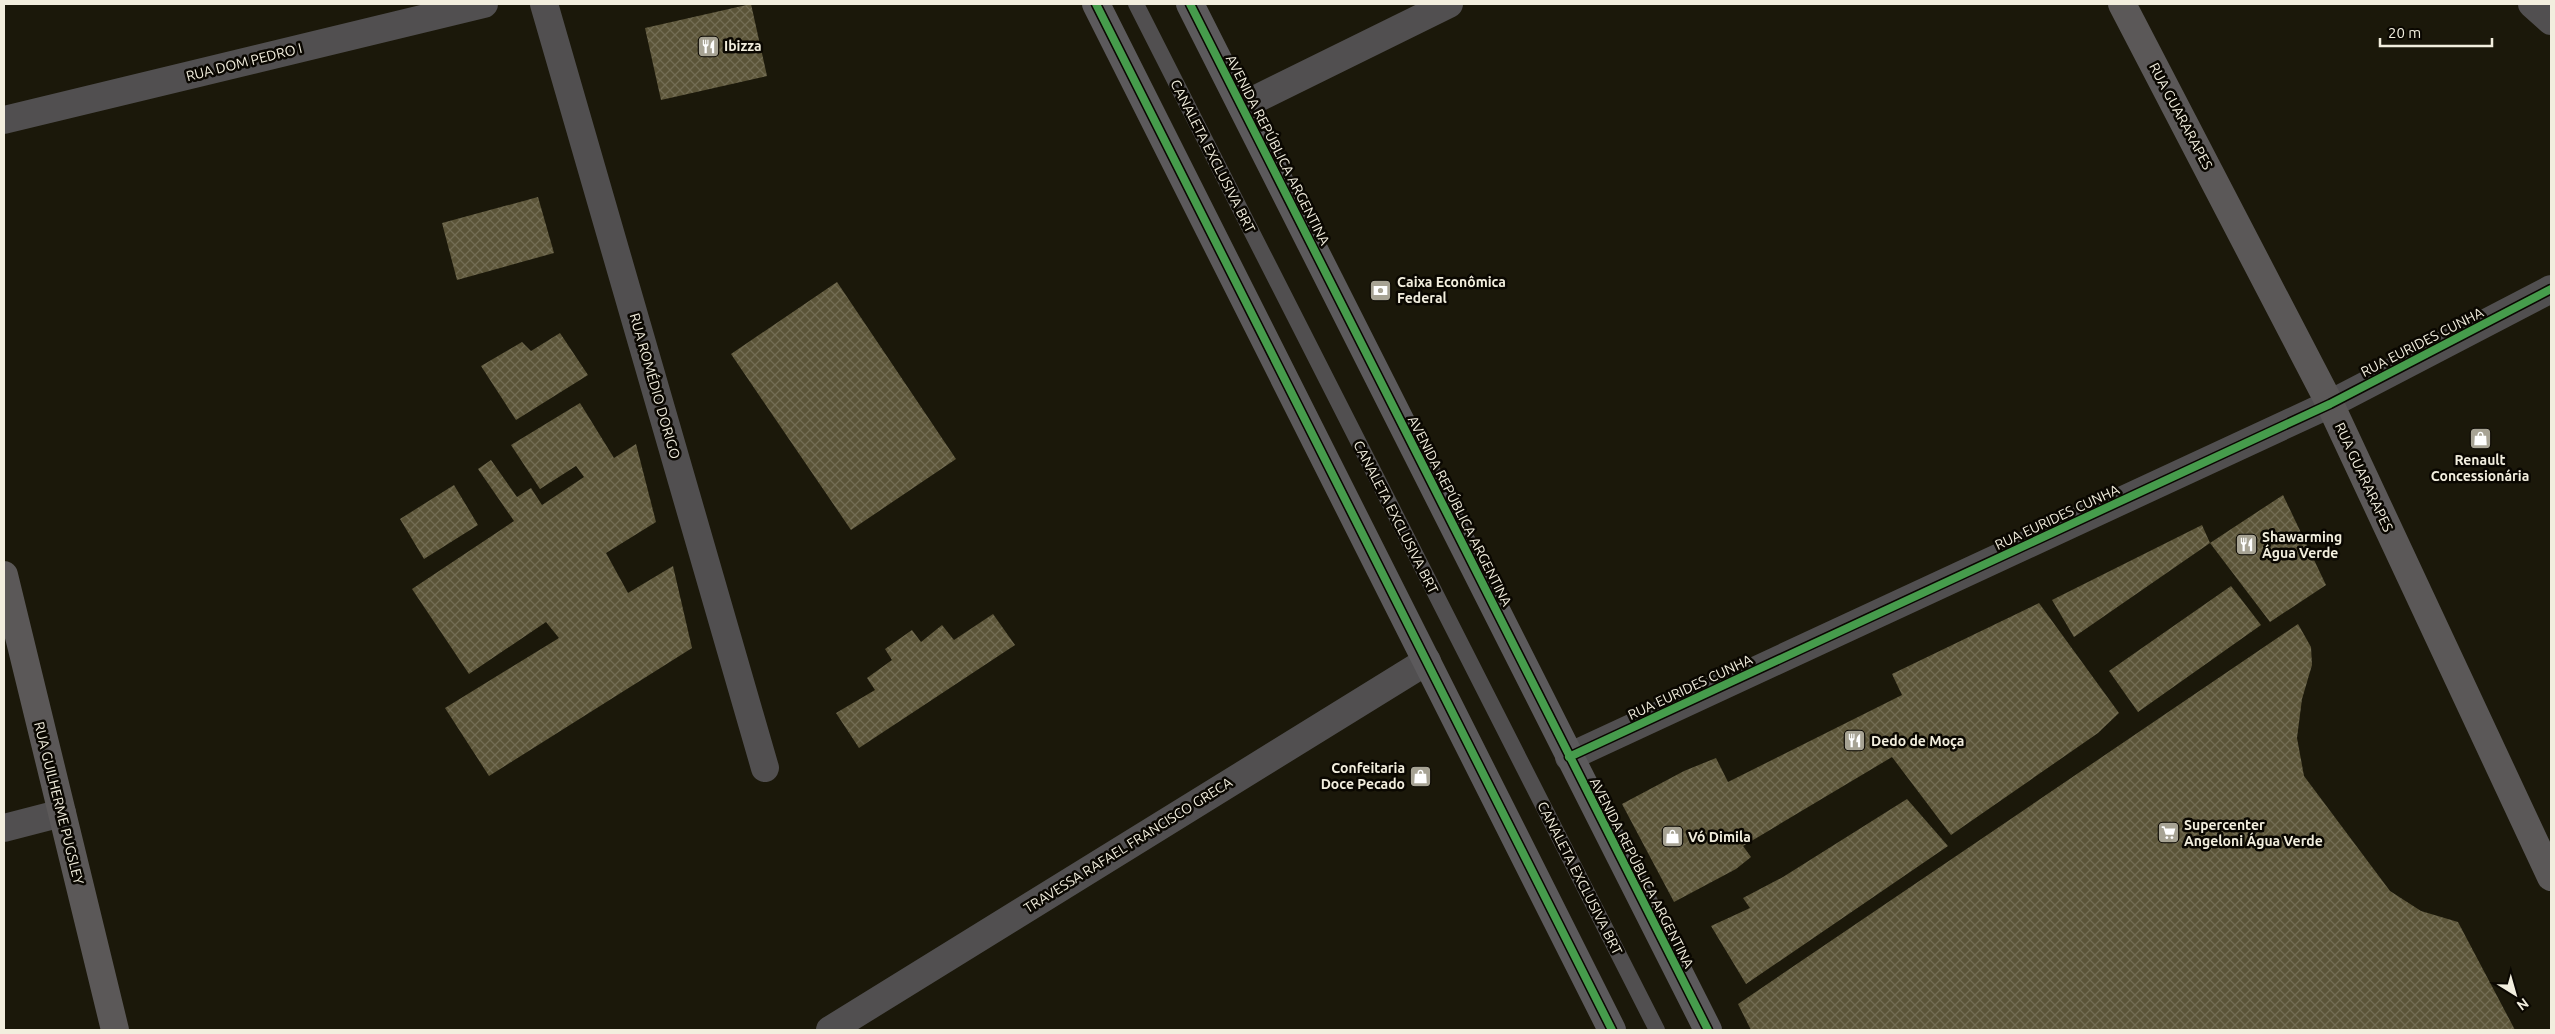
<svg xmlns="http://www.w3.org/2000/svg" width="2555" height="1034" font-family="Ubuntu,sans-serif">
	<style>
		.building { fill: url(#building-cross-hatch) }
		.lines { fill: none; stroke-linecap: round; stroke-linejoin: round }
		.lane { stroke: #514f50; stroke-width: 16 }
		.street { stroke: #514f50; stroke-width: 28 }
		.secondary { stroke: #5c5a5c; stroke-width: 28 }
		.primary { stroke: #5b5858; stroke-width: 28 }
		.cycleway-casing { stroke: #0a0701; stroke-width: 11 }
		.cycleway { stroke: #469c4c; stroke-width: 8 }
		.labels { text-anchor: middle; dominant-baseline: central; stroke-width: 5; stroke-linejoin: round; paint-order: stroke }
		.poi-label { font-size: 14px; font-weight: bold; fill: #f2eede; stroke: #0a0701; text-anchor: start }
		.street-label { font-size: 14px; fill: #f2eede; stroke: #0a0701 }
	</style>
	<defs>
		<pattern id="building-cross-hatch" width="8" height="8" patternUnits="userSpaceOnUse" patternTransform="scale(1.25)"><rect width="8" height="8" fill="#5b5438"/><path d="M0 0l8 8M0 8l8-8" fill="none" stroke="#736d54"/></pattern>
	</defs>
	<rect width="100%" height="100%" fill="#1b180a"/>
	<path class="building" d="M751,4L767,76L661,100L645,28Z
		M538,197L554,253L457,280L442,223Z
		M837,282L956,459L851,530L731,354Z
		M560,333L588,375L516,420L481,366L522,342L531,351Z
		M580,403L614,458L636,444L656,522L606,553L628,593L673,566L692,648L489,776L445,708L559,638L546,622L469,674L412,589L514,521L478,469L491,460L517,497L531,488L542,505L584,477L576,466L540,489L511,445Z
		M454,485L478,525L424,559L400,519Z
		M2283,495L2326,585L2270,622L2210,543Z
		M2202,525L2210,543L2074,637L2052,600Z
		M2231,586L2261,625L2138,712L2109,671Z
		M2039,603L2119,713L2098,733L1951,835L1892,757L1743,846L1751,857L1736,869L1674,902L1622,804L1684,771L1716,758L1728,782L1902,695L1892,674Z
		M993,614L1015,645L859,748L836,713L875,690L867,678L892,660L885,649L912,630L921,642L942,625L954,640Z
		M2298,624L2311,647L2312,665L2302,699L2297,738L2304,776L2390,891L2421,911L2458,922L2515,1030H1751L1738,1004Z
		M1907,799L1948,846L1746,984L1711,926L1750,908L1743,898L1783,877Z"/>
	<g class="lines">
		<path class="lane" d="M1136,4L1657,1030"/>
		<path class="street" d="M544,4L765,768
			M2532,4L2551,21
			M1242,106L1449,4
			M4,120L484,4
			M1569,757L2330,404L2551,289
			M4,828L62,813
			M830,1030L1427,661"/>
		<path class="secondary" d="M1096,4L1612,1030
			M1190,4L1708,1030"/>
		<path class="primary" d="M2122,4L2330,404L2551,877
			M4,575L115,1030"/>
		<defs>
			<path id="cycleway" d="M1096,4L1612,1030
				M1190,4L1708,1030
				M1569,757L2330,404L2551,289"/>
		</defs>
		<use href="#cycleway" class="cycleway-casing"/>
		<use href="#cycleway" class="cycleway"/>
	</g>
	<defs>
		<symbol id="restaurant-square" viewBox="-11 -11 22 22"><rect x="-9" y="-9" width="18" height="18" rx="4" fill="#a7a394" stroke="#0a0701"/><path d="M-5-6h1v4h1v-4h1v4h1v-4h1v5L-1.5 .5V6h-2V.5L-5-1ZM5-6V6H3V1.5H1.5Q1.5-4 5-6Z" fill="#fff"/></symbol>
		<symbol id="bank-square" viewBox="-11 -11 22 22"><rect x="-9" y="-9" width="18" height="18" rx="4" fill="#a7a394" stroke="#0a0701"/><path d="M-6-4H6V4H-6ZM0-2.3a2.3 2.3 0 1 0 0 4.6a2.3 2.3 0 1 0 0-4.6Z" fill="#fff"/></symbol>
		<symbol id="shop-square" viewBox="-11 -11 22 22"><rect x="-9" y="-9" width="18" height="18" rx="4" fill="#a7a394" stroke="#0a0701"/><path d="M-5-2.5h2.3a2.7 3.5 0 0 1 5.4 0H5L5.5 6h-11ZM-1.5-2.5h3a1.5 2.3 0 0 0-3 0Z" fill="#fff"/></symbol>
		<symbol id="supermarket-square" viewBox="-11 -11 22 22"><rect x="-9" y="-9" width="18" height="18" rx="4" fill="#a7a394" stroke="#0a0701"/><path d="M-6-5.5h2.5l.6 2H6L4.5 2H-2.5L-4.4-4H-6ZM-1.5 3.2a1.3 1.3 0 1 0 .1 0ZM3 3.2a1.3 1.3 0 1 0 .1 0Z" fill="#fff"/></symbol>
	</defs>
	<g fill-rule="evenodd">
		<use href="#restaurant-square" x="696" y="34" width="25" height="25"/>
		<use href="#bank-square" x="1368" y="278" width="25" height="25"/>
		<use href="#shop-square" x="2468" y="426" width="25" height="25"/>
		<use href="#restaurant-square" x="2234" y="532" width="25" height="25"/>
		<use href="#restaurant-square" x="1842" y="728" width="25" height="25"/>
		<use href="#shop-square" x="1408" y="764" width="25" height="25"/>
		<use href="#supermarket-square" x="2156" y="820" width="25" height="25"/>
		<use href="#shop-square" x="1660" y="824" width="25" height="25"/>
	</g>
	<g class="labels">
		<g class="poi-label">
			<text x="724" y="46">Ibizza</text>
			<text x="1397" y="282">Caixa Econômica<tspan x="1397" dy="16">Federal</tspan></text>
			<text x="2480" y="460" text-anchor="middle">Renault<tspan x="2480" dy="16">Concessionária</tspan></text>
			<text x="2262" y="537">Shawarming<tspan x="2262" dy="16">Água Verde</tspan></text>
			<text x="1871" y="741">Dedo de Moça</text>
			<text x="1405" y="768" text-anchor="end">Confeitaria<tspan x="1405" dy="16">Doce Pecado</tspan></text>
			<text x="2184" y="825">Supercenter<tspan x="2184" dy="16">Angeloni Água Verde</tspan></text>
			<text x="1688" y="837">Vó Dimila</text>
		</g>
		<g class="street-label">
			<text transform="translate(244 62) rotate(-14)">RUA DOM PEDRO I</text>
			<text transform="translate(2181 116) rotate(62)">RUA GUARARAPES</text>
			<text transform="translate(1278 150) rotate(63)">AVENIDA REPÚBLICA ARGENTINA</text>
			<text transform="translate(1213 156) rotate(63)">CANALETA EXCLUSIVA BRT</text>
			<text transform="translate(2422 342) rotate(-27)">RUA EURIDES CUNHA</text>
			<text transform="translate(655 386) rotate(74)">RUA ROMÉDIO DORIGO</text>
			<text transform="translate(2364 477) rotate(65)">RUA GUARARAPES</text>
			<text transform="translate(1460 511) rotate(63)">AVENIDA REPÚBLICA ARGENTINA</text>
			<text transform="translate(1396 517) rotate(63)">CANALETA EXCLUSIVA BRT</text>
			<text transform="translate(2057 517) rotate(-25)">RUA EURIDES CUNHA</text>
			<text transform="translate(1690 687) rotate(-25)">RUA EURIDES CUNHA</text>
			<text transform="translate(59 803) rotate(76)">RUA GUILHERME PUGSLEY</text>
			<text transform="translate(1128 845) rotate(-32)">TRAVESSA RAFAEL FRANCISCO GRECA</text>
			<text transform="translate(1642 873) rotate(63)">AVENIDA REPÚBLICA ARGENTINA</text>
			<text transform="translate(1580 878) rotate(63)">CANALETA EXCLUSIVA BRT</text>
		</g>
	</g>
	<rect width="2555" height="1034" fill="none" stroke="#f2eede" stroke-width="10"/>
	<g transform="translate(2515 994) rotate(143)" stroke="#0a0701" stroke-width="4" paint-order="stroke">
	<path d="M0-4L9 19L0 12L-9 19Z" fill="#f2eede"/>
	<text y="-8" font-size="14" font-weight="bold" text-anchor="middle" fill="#f2eede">N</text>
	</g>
	<path d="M2380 38v8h112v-8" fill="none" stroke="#f2eede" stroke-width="2.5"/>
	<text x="2388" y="38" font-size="15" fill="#f2eede" stroke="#0a0701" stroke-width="4" paint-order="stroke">20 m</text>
</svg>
